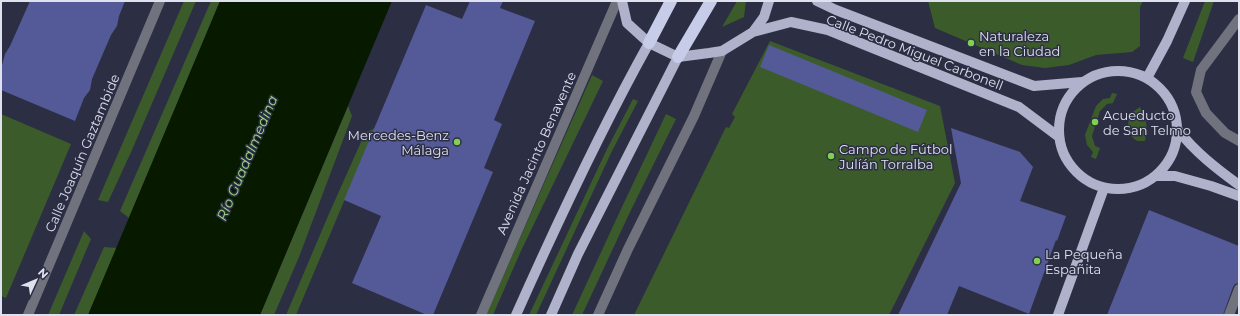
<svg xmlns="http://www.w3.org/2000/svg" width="1240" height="316" font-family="Montserrat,sans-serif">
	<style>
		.green { fill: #3c5b2b }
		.water { fill: #071a00 }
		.building { fill: #545997 }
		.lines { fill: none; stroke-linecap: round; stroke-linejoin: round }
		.minor { stroke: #70727d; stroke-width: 10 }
		.major { stroke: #afb2ca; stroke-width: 10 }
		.highway { stroke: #c7cce8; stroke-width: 12 }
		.poi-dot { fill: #80d051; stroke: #2c2e44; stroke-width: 1.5 }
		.labels { text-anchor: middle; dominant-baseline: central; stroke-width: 3; stroke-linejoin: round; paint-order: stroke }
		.poi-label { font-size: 13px; fill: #dfe1ef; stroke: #2c2e44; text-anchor: start }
		.street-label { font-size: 13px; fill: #dfe1ef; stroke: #2c2e44 }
		.water-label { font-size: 14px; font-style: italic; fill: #9ed782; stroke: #2c2e44 }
	</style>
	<rect width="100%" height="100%" fill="#2c2e44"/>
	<path class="green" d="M184,1H196L132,150L108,202L98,200Z
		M211,1H220L129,218L120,211Z
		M737,1H746L744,17L722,27Z
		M928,1H1143L1140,7V46L1132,52L1096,55L1069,65L1045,68L1022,65L935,28Z
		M1205,1H1214L1193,62L1183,58Z
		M770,41L940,106L955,183L889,315H634L726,127L729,128L735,117L732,114Z
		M592,75L603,81L520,253L493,315H486Z
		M1112,93L1117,94L1113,103L1107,104L1100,111L1092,136L1095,146L1100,148L1096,159L1091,157L1093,152L1087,145L1085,135L1096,106L1103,99L1110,98Z
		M633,99L638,101L612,151L536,315H529L607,149Z
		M348,106L352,116L299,257L274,315H260Z
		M1140,107C1147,121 1148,126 1145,141C1143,141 1141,141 1138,141C1128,137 1125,121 1132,113C1134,111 1137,109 1140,107Z
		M1,114L71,144L6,298L1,296Z
		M666,114L676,119L630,212L582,315H572L621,209Z
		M375,128L296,315H286L328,216L365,133Z
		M84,231L91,239L59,315H48Z
		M104,247L117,248L88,315H74Z"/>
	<path class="water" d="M220,1H392L260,315H88Z"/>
	<path class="building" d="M30,1H125L119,16L117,26L111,35L92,79L90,90L84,98L75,121L1,90V69L5,54L10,46Z
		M470,1H503L500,8L535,21L494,120L502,124L484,168L493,172L433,315H427L352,283L381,216L344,200L426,5L462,19Z
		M769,45L927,110L918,132L760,67Z
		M951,128L1020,152L1033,167L1020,201L1066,216L1057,241L1056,240L1029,314L959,286L947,315H898L961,183Z
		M1149,210L1239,246V283L1235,284L1233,287L1223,315H1107Z"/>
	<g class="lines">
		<path class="minor" d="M1239,19L1201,70L1196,92L1206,113L1225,133L1239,141
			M28,315L160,1
			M481,315L617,1
			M598,315L628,249L694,116L722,51
			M1229,315L1239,289"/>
		<path class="major" d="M622,1L627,23L649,43L678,57L709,53L722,51L753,32L764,17L769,1
			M817,1L836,10L1034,86L1082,82
			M753,32L791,22L828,30L1019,107L1059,137
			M1059 130a59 59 0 1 1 118 0a59 59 0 1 1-118 0Z
			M1147,78L1167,41L1185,1
			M1178,130C1195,152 1217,169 1239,185
			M1155,176H1175L1211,186L1239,196
			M516,315C557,223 600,131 649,43
			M551,315L578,254L678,57
			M1058,315L1104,188"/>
		<path class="highway" d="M649,43L671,1
			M678,57L711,1"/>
	</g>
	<g class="poi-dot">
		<circle cx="971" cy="43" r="4"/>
		<circle cx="1095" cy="122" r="4"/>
		<circle cx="457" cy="142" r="4"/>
		<circle cx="831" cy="156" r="4"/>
		<circle cx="1037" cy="261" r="4"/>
	</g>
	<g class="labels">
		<g class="poi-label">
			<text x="979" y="36">Naturaleza<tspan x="979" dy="15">en la Ciudad</tspan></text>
			<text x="1103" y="115">Acueducto<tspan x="1103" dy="15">de San Telmo</tspan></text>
			<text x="449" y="135" text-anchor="end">Mercedes-Benz<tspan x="449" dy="15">Málaga</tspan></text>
			<text x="839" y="149">Campo de Fútbol<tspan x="839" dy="15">Julíán Torralba</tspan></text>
			<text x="1045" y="254">La Pequeña<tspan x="1045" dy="15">Españita</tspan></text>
		</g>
		<g class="street-label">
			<text transform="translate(915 52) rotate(21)">Calle Pedro Miguel Carbonell</text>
			<text transform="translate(82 153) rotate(-67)">Calle Joaquín Gaztambide</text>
			<text transform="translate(536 153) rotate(-66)">Avenida Jacinto Benavente</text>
		</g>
		<g class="water-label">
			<text transform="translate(247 158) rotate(-67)">Río Guadalmedina</text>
		</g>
	</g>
	<rect width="1240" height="316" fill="none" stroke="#dfe1ef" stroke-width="4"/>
	<g transform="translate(36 280) rotate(46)" stroke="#2c2e44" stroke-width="3" paint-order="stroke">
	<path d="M0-3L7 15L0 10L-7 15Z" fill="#dfe1ef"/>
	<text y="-6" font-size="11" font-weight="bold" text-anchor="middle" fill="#dfe1ef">N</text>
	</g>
</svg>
